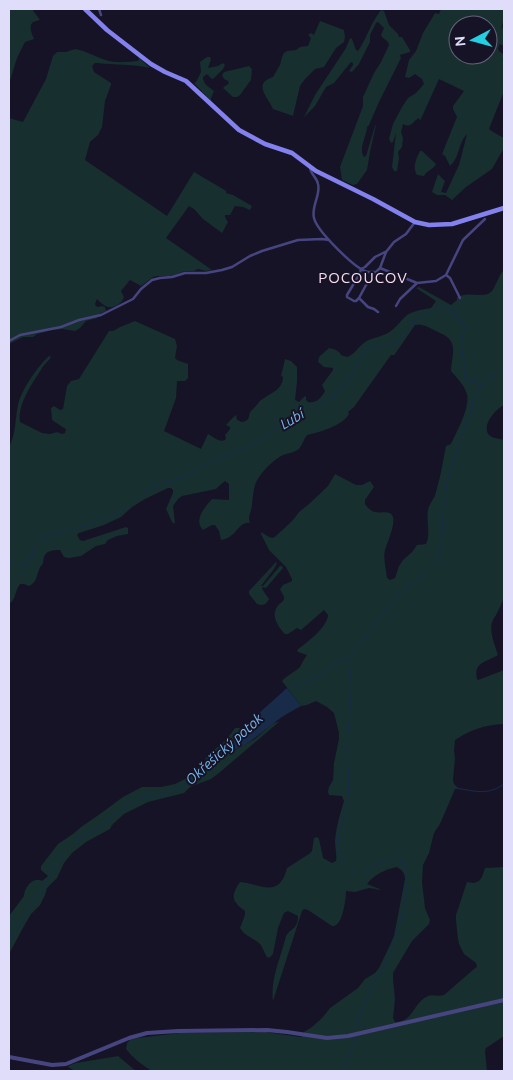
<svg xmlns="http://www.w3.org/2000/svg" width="513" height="1080" font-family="Ubuntu,sans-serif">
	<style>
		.green { fill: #172f2e; fill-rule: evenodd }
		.water { fill: #182c4a }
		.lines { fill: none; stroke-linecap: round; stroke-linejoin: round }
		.stream { stroke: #182c4a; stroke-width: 1 }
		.minor { stroke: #46457f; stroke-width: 2.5 }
		.tertiary { stroke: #46457f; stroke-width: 4 }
		.secondary { stroke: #8381ed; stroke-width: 4.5 }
		.labels { text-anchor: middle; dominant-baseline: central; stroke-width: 4; stroke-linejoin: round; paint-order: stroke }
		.water-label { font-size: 14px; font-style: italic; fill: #79b8ec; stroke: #161326 }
		.quarter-label { font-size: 15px; letter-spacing: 1px; fill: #fbdff1; stroke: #161326 }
	</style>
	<rect width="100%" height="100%" fill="#161326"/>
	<path class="green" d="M9,9H32L40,20C37,21 35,21 33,22C28,26 32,34 34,39L25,42L17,58L9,84Z
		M441,9H504V22H503L501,29L504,26V46L500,44L498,48L499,51L503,54L504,53V57L502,60L504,59V91L489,129L493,132L504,138V148L492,169L466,187L452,200L445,195H437L432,192L438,174L445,181L441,192L446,193L459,165L467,134C458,143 460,157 450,166L445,156L442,154L457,117L453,109V106L464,91L439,79L420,121L419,118C412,121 412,129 403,124L401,132L403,138L402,147L398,152L399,158L397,171H394L392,167L396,133L393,142L391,143L389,139L393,124L402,107L408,98L416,93L424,84L422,79L415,74L409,78L405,77L409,60L416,51L423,33L435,13L439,14ZM458,25H488V55H458Z
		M381,10L384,11L389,25L398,34L399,37H402L410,50V52L400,55L401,58L379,102L369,125L367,127C367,136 358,148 364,157L366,156L375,126L376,125L370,152L367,170L357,184L353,185L342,180L340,167L363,106V97L374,73L381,62L389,45L388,42L382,37L381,35L384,28L378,22L376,23L370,35V42L359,64L352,72L349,71L353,65V63L351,62L334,83L326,87L315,106L304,117L315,95L346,48L350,38L352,39L356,50L358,51C367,38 371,22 381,10Z
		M320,21L344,30L345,37L344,42L336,48L324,67L315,69L305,79L300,86L293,116L273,109C268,97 252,84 273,77L280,65L282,57L284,53L287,51L296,50L300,47L308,46L311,38L308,35L311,33L314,35Z
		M75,49C87,51 98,58 109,61C118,63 128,62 137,61L139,60L138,57L150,68C133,64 115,65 97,63H95L92,66L94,72L111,83V85L105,101L102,127L98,135L90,142L85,160L167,216L194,172L223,189L226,191V193L233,195L252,206L250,210L243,207L235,206L230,215H225V217L228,222L222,233L203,219L194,209L189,206L166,238L212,270L206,271L198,269L194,271H185L171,276H158L153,277L141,286L130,280L121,291L124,297C122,302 120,304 115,306C108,310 102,304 97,299L95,304L96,306L98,307L102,306L105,307L106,311L99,314L97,318L86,321L80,328L75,331L62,329L52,330L37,334L33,337H23L9,344V118L23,122L46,79L53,56L57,52H66Z
		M207,57H210L211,59L208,68L218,66L223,63L225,65L223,69L214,78L212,79L207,74L203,77C203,84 209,87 214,91L211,98V101L194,83L196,82L201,72L200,62Z
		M249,66L252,69L251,80L240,95L237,97H233L223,88L225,86L227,85L229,83L228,81L224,79L222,75L224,72Z
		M420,151H422L436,164C434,169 427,170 424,176L417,175C412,167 416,159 420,151Z
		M504,270V405C496,409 481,425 489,435C492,438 500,439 504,440V598C501,603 500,608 497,613C496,616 494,617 493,620C488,630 495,645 498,655C487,662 473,662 477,679L478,680L504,670V725L502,724C482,726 472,729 455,740L454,751L455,758L453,780L454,784L458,788L455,789L440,824L434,833L429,853L423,865L422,882L425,908L430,920L429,924L412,941L393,973V979L395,999L393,1018L395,1022C414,1022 413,1002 428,996C433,994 438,997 444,995L474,969L477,967L476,963L464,954L459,944L458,939L456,920V915L467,882L474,883L479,881L482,877L485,868L504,867V1036L486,1048L485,1051L487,1071H152C142,1065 133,1058 126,1049L127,1043L130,1040L138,1038L180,1033L265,1032L301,1037L304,1032L312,1027L322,1018L330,1008L358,988L365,979L375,973L379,968L391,943L394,936L405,879C405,873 402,870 397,867C385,869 374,875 367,884L382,890L369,888L355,892L346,891C346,899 343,921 336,925C335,926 333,926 332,926L308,910L304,909L302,911L273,1001C270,979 281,957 286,936C291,928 298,929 298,916L288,911L284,913L278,928L273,954L269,958L267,957C265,954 263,949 261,945C255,938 245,937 240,928L245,915V911C232,902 230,896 240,882C262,884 279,899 287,868L309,854L312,851L314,838L317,837L319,839L323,858L332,863L336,861C337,855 335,848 335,841C336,828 340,814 344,801L342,796L329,795L328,792L329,787L333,780L334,763L339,739V733L334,713L327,707L316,701L307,705L301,706L282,681C287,675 295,672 300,667C302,663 304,659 307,655L298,652L297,650C307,642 327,628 328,615L324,610L301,630L297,628L288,634H285C278,627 271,616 277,607C279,603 285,602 284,597C283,594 281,592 280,589L283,585L292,581V579L286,567L269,550L261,534V532L269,537L273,538L276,536L293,520L299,512L309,504L328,486L335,474L356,485H362L370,481L374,487L365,500V504C375,519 386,508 392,515C397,522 387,543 385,550C383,558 386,569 387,578L390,580L395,578L399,566L403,560L412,552L417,545L426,544C431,533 426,521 428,510C429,505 431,503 433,499C435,497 436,492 437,488C441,475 443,460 446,446L451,444C457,431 470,408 467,394C464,385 457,378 451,371C451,358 459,343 444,335C441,333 437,332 434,330C427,327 424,324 415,325L395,354L394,355H391L354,407L348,412L349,414C342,426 320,432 307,435C304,439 302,445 299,449C294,453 287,453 281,456C271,462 259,474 255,485C253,491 253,498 252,504C252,512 247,515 250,523C238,521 237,538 221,540L219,531L215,525H212L203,530C193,520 205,507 212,499L229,500V484L225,481L220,485L216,489L182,496L178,499L173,506L175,524L172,522L166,509L173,493V490L171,488H168L145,499L132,507L121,517L104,525L79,533L77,535L80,540L83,541L126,527L128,528V534L117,536L108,540L105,544L96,546L81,556L69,558L64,557L60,550C55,550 48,550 45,555C44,555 43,562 43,563C41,568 41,564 39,570C36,577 37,582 29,586L24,584H20C15,590 16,600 9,604V447C16,434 15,419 18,405C21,390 38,366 49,356L51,357C48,362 43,365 41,370C32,383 17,406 20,422L42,433L50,434L57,432L62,434L65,433L66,429L64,428L52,420L51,408L54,406L60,410L63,409L67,386L71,381L79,379L109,331H113L120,327L135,321L175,339L177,346L175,358L177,360L188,364V378L185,381H177L176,398L164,431L201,449L208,434C214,437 219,443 225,440L226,438L225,435L230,429V427L226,425C229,422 233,417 236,415L237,420C240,421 242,423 245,421C250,420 248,415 251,411C253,409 257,405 259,402C267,394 283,391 283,377L281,376L285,359L291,361L297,367V382L295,400L299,402L305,396L306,397V400L308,402C316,404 322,397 325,391L322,385L333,370V368L324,367L318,362L319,357L329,348C333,349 339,350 341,355L347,357C354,355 358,347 365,342C373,337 383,337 391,331C395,328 398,324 402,320C409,311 420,310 431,308L436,301L416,288L419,287L451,305L457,300V297C459,297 462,295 464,295C472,293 486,298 492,291C497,284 498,276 504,270Z
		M276,562L277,563L274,569L261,586H263L280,566H282L283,568L266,588L263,587L262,589L269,599C266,605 263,606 257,604L249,594V591Z
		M280,721L219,773L211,779L190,787L184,793L148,802L124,814L112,825L110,829L86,842L72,853L64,863L57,878L47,888L45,895L40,905L31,914L24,926L9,954V916L24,896C24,888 33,876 42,881L48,876L41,870V866L58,844L73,834L81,827L100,814L123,797L142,787H161L175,784L187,778L198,768H201L207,756L226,740L235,728H243V731L229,744L235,750L255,739L272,724Z
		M118,1056L136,1071H75L68,1067L70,1065L76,1063Z"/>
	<path class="water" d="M287,688L301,706C292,711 282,716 274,723C260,733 248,746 231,751L229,750L227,747L229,744L243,731L258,714Z"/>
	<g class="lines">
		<path class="stream" d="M9,564L17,566L27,564L32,556L36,544L44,537L87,525L116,514L125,509L136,498L155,485L186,476L215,460L245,449L262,439L297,413C306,408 316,407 326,401C345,390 355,367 366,349C376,345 387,347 397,342C405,337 407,326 414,321C418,317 424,316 428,313C433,310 436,307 441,305L448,308L464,324C465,330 462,334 462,340C461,349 463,357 465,365C466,372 463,376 466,382H470L475,380L479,386L482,385L504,367
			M347,656C356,682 348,719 347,746C347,762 350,780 348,795C345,815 335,835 339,855C341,865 353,877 364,873C370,871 375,866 380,863C403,852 409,865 407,886C404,908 399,932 390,952C379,978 359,1003 357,1032
			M293,687L316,678L353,652L374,627L393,599L426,572L436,562L438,556L441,545L444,503L448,478L461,434L472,410L473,399L481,386
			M456,788C474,791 488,796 504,784
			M9,942C19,924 30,907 41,890C51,874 58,858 72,846C84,834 100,828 113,817C125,808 140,794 156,796L188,785L197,777L201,771L214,761L228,748
			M340,1071L350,1054L357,1036"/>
		<path class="minor" d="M99,9L101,15
			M310,167C310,174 317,177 318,184C321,195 311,206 314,218C317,231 356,270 368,272C371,272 374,272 376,272L380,268L386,252L394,242L406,234L415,222
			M380,268L417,283L436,281L446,275L463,240L485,219
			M376,272V275L366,285L359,298L368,307L374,309L378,312
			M446,275L450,278L460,298
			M359,298L356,301H354L347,297V295L359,275L361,269L365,267L375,257L385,252
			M396,306L400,299L417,283
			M9,341L20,335L61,327L79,320L101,315L133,299L141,289L152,280L160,278L172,277L185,273H206L222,270L232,267L250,256L262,251L298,240L322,239L329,240"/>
		<path class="tertiary" d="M9,1057L52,1065L66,1064L129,1038L147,1033L178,1031L267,1030L287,1032L327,1038L348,1036L504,1000"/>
		<path class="secondary" d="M85,9L107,30L151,64L165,72L186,81L239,130L265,144L292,153L316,171L373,199L415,222L429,225L452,224L504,208"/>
	</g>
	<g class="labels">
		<g class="water-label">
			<text transform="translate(292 419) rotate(-31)">Lubí</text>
			<text transform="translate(224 749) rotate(-42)">Okřešický potok</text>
		</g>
		<g class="quarter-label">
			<text x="363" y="277">POCOUCOV</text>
		</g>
	</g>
	<rect width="513" height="1080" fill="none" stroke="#e0ddfa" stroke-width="20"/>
	<g transform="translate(473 40) rotate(264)"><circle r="24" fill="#161326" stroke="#67647b"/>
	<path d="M0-4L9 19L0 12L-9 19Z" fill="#23cfe0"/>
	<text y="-8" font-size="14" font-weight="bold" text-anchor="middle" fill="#e0ddfa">N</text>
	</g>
</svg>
